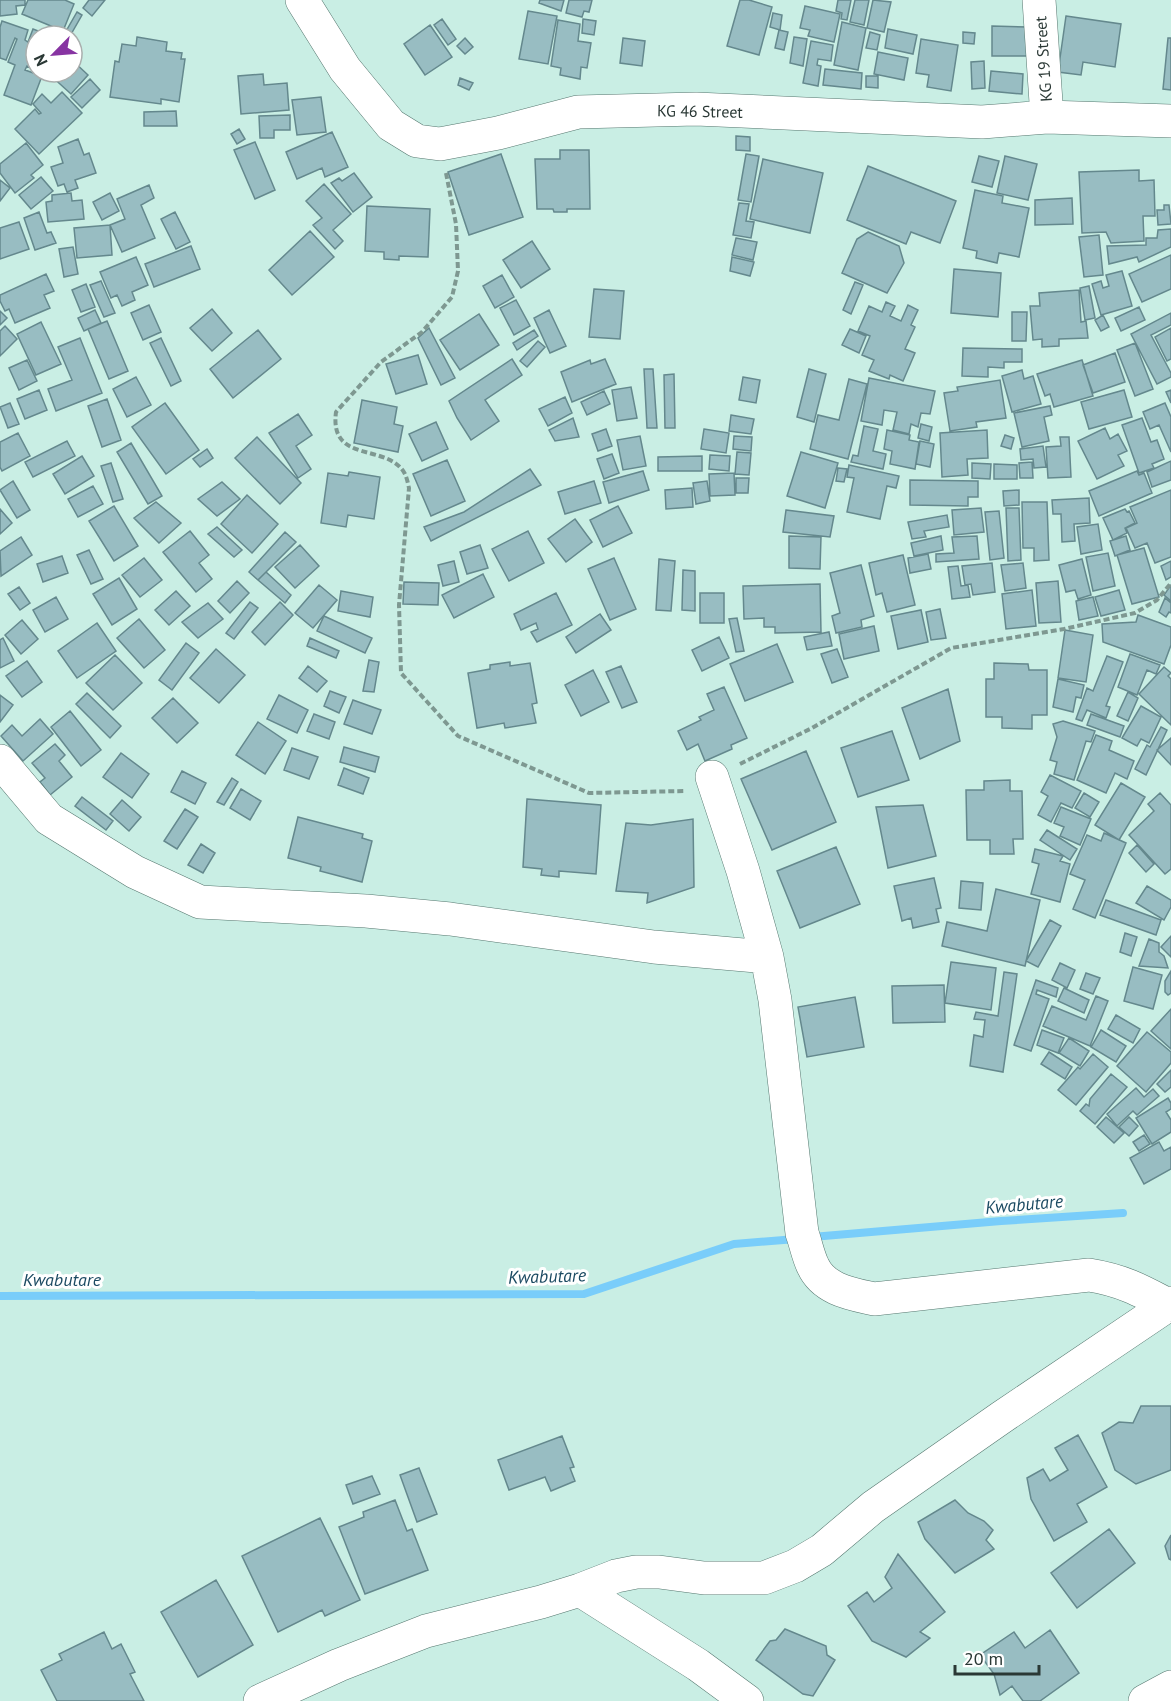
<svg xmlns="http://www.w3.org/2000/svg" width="1171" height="1701" font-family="'PT Sans',sans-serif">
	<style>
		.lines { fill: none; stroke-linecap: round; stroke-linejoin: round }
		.stream { stroke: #79cdfa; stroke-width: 8 }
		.building { fill: #98bdc2; stroke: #64888d; stroke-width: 1.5 }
		.minor-casing { stroke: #55776f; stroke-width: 34 }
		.path { stroke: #7e9891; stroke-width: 4; stroke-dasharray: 6 3; stroke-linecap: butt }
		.minor { stroke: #fff; stroke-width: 33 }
		.labels { text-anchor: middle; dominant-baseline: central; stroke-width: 6; stroke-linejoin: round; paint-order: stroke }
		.street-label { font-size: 16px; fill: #2a3835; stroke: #fff }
		.water-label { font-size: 18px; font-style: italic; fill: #1b4a62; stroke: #fff }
	</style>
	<rect width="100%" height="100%" fill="#c9eee4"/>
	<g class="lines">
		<path class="stream" d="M812,1237L1001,1221L1123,1213
			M0,1296L584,1294L734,1244L796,1239"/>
	</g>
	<path class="building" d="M0,0H25V5L16,6L17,14L0,16Z
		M28,0H65L74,4L63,31L22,14Z
		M89,0H105L92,16L83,8Z
		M540,0H564L561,11L539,3Z
		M569,0H592L589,12L584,11L582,17L566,13Z
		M740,0H749L772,7L759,55L727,46Z
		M838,0H851L847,20L841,19L842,13L836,11Z
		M855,0H869L864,25L850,22Z
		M873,0L891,2L884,32L867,28Z
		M805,6L840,14L834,42L808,36L810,30L800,28Z
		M528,11L557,16L548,64L519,59Z
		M77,12L82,15L70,36L65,33Z
		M773,13L782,15L780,30L770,27Z
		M1066,16L1121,24L1115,67L1083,62L1081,75L1058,72Z
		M442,19L456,39L448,45L434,25Z
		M583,19L596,21L594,35L582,33Z
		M558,20L580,24L578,41L591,43L587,68L581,67L580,79L560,75L561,68L551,66Z
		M2,21L28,30L25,40L28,42L33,29L51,36H36V70L27,66L25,70L42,76L31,105L4,95L15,65L8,62L17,39L15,38L6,60L0,58V27Z
		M842,22L866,28L858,70L834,65Z
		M430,25L452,57L425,75L404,44Z
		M992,26L1028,27L1027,56H992Z
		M888,29L917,35L913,54L885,48Z
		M779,30L788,32L784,50L775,48Z
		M870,32L880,35L877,50L866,48Z
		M963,32L975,33L974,44L963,43Z
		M137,37L167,42L166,51L182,53L181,59H185L179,102L161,99V104L110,97L115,61L119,62L122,44L136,46Z
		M794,37L807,39L803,66L790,63Z
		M465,38L473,47L465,54L457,46Z
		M623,38L645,41L642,66L620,63Z
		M1168,38H1171V90L1163,89Z
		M921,39L958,45L951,91L927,87L929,75L916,73Z
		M811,41L833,45L831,61L818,59L817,65L821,66L818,86L803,83Z
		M878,52L908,58L904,80L874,74Z
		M72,60L88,75L71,94L49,74L51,72H72Z
		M984,61L985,88L972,89L971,62Z
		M825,69L862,73L861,89L823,85Z
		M991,71L1023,74L1022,94L989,91Z
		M263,74L264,85L287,83L289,110L241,114L238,76Z
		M866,76H878V88L866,87Z
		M460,78L473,83L469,90L458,85Z
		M90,79L100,90L82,108L71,97Z
		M62,92L82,113L39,154L15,129L35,109L39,114L41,113L33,104L42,94L51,103Z
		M321,97L326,132L297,135L292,100Z
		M176,111L177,126H144V112Z
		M290,115V130H274V138H260L259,116Z
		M239,129L245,139L237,144L231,134Z
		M332,132L348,167L325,177L322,168L297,179L286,152Z
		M736,136L750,137V151L736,150Z
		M78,139L84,155L89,153L96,173L75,180L78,188L67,192L64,184L58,186L51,167L63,163L58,147Z
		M255,142L275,190L255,199L234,150Z
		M26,143L43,165L31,175L34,178L15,193L0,173V164Z
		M560,150H589L590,209H567V212H554L553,209H537L535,159H560Z
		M501,154L523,217L469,235L448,172Z
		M746,154L759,156L751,202L738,200Z
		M979,156L999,161L992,187L972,182Z
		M1005,156L1037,164L1028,200L997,193Z
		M763,159L823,173L810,233L750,219Z
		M868,166L956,201L940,243L911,232L906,244L847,220Z
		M1139,170V181L1154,180L1155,216H1143L1144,241L1111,243L1106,232L1082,233L1079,172Z
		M354,173L372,197L353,212L331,183L339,178L342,181Z
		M41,177L53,191L31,209L19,195Z
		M0,180L10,188L0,201Z
		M324,184L351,214L333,230L343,241L335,249L313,225L322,218L306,201Z
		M149,185L154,198L141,205L155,238L122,252L110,225L125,219L117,199Z
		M975,190L1003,196L1002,203L1029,208L1019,257L999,253L997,263L976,258L977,251L963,248Z
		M71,193L72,201L82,200L84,219L48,222L46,202L52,201V195Z
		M110,193L119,211L102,220L93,202Z
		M1072,198L1073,224L1035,225V200Z
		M739,203L749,204L746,221L754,222L751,238L733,235Z
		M1164,205H1169L1171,224L1158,225L1157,210H1164Z
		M367,206L430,209L428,257L399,256V260L384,259V252L365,251Z
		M39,212L47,233L51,232L56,243L35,250L24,218Z
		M175,212L190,242L176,249L161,219Z
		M19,222L29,249L0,259V228Z
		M110,225L112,255L77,258L74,228Z
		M1171,229V247L1139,262L1137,257L1109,264L1107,246L1146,245V238H1157L1158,230Z
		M310,231L334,257L292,295L269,270Z
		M868,232L899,246L904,263L887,293L842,273L857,239Z
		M1099,235L1103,275L1084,277L1079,237Z
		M736,238L757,242L753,260L732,255Z
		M532,241L550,269L521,288L503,260Z
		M191,246L200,269L154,287L145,264Z
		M73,247L78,274L64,277L59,249Z
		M1171,255V289L1142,302L1129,274Z
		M136,257L148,285L132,292L135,300L122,306L117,295L111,298L100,272Z
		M732,257L754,262L750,276L730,271Z
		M954,269L1001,273L998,317L951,313Z
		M1122,271L1132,306L1101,315L1092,284L1101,281L1103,288L1109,286L1106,275Z
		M46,274L54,291L44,295L50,308L15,323L9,309L5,311L0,301V295Z
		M502,275L514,297L495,308L483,286Z
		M101,281L115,313L104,317L90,285Z
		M855,282L863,285L851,314L843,310Z
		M86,284L95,307L81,312L72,290Z
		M1089,286L1095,318L1085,320L1080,288Z
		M594,289L624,291L620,339L589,337Z
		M1079,290L1081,322L1086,321L1088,338L1059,339V346L1042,347V339L1033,340L1030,306H1040L1039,293Z
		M516,300L530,326L514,335L500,308Z
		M886,302L895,306L890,316L901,321L908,305L918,310L911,325L915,327L905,349L915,353L903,381L890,375L889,379L869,371L874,360L862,355L870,336L858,331L869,306L882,312Z
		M149,305L161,332L143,340L131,313Z
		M1139,307L1145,320L1121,331L1115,318Z
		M212,309L232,333L212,351L190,328Z
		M95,310L101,323L84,331L78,318Z
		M549,310L566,346L550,353L534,318Z
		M0,311L7,318L0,325Z
		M1012,312H1027L1026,341H1012Z
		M1171,313V325L1151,335L1171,373V377L1157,384L1131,334Z
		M479,314L499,345L460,370L440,340Z
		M1103,315L1109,327L1101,331L1095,320Z
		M107,321L128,371L109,379L88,329Z
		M41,322L61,364L36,375L17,334Z
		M5,326L17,339L0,356V331Z
		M429,328L455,378L441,385L418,338Z
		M1171,328V359L1167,361L1155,337Z
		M850,329L866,336L859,353L842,345Z
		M258,330L281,359L233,398L210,369Z
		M534,330L538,336L517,350L513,343Z
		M80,338L102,393L56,411L48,389L72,380L58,347Z
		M161,338L181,381L171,386L150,343Z
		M538,341L545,347L527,367L520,361Z
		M1135,343L1153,389L1135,396L1117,350Z
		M963,348L1022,349V362H1004V368L988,367V377L962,376Z
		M1115,353L1125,382L1093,393L1083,365Z
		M418,355L427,384L396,394L386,364Z
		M512,359L522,375L485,400L499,421L471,440L457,418L449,401Z
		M605,359L616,384L572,402L561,372L590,360L591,364Z
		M27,360L37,381L19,390L9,368Z
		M1082,360L1093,396L1054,407L1050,394L1045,396L1037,374Z
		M644,369H653L657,428H647Z
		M809,369L826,374L814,422L797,417Z
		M1022,370L1024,379L1033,376L1041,404L1012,412L1002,376Z
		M674,374L675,428H665L664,375Z
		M136,377L151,405L127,417L113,389Z
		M743,377L760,380L756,403L739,400Z
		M869,378L935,391L930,414L921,413L918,427L911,424L909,434L893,430L897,412L884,410L882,425L861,421Z
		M849,379L867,384L848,459L810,449L818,415L839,420Z
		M1000,380L1006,418L976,422L977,427L950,431L944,393L958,391L957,387Z
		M631,387L637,418L617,421L612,390Z
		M39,390L47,410L25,419L17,399Z
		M1124,390L1132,417L1089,429L1081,402Z
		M1171,390V403L1166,392Z
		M604,391L610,404L587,415L581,402Z
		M565,397L572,413L548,426L539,409Z
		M107,399L121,440L102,447L88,406Z
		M362,400L397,407L394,424L403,426L398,452L354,443Z
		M10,403L19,424L8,428L0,407Z
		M165,403L199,450L166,474L132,427Z
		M1165,403L1171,417V452L1159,425L1150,429L1143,412Z
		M1050,406L1052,415L1044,417L1049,441L1022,447L1014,413Z
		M298,414L312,435L296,446L311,469L298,478L269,433Z
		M731,415L754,419L751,434L729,431Z
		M573,418L579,437L555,441L549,430Z
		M1142,418L1151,442L1157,440L1164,459L1152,464L1154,468L1139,473L1122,425Z
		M436,422L448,449L422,461L409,434Z
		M921,424L932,427L929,441L918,438Z
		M864,426L878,429L873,451L886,454L883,469L851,462L853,455L858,456Z
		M1105,428L1110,439L1118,434L1127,451L1118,455L1124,466L1097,479L1078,441Z
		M606,429L612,446L598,451L592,434Z
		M704,429L729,433L726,453L701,449Z
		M887,430L910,435L909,440L919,442L915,469L890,464L892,451L884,449Z
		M987,430L988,458L967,459L968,475L942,477L940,433Z
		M18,433L30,456L2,471L0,467V442Z
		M1005,435L1014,438L1011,449L1001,446Z
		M640,436L646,466L623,470L617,440Z
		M734,436L752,437L751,451L733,449Z
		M257,437L301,483L280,504L235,458Z
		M1060,437H1069L1071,477L1048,478L1046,447L1061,446Z
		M67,441L75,456L33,477L25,462Z
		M920,441L934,444L930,467L916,464Z
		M131,443L162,496L148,504L117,452Z
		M1043,446L1046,467L1034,468L1033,459L1021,460L1020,449Z
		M207,449L213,458L200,467L193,459Z
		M737,452L751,453L749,475L735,474Z
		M801,452L838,463L825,508L787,496Z
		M612,454L619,473L604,479L597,459Z
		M710,455L730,456L729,471L709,469Z
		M82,456L94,476L65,494L53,474Z
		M702,456V471H658V457Z
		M447,460L465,501L431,516L413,474Z
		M1171,461V480L1152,487L1147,472Z
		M1032,462L1033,478H1020L1019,463Z
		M111,463L123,499L113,502L101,466Z
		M972,463L991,464L990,479L972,478Z
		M994,464L1017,465V479H994Z
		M849,465L899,476L896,488L887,486L880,519L847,512L854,478L847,477Z
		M838,468L847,469L844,482L836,481Z
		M530,469L541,485L431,541L424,527L464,512Z
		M643,471L649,490L609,503L603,482Z
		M1137,471L1139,475L1144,473L1152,493L1099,516L1089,491Z
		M349,472L380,477L374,519L348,515L346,527L321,523L328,473L348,476Z
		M734,473L735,495L710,496L709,474Z
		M736,478H749L748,493H736Z
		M910,480L978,481V497H968V506L910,505Z
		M13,481L30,510L17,518L0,490Z
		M594,481L601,503L565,514L558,492Z
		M707,481L710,501L696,504L693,483Z
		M222,482L240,499L217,516L198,499Z
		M93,486L103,504L78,517L68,499Z
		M692,488L693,507L666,509L665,490Z
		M1019,490V505L1004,506L1003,491Z
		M1171,490V557L1155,563L1147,543L1135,548L1126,528L1137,523L1130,507Z
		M247,495L278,524L252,553L221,524Z
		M1089,498L1090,523L1074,524L1075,541L1062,542L1061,514H1053L1052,500Z
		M156,502L181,523L159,543L134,518Z
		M1022,502H1047L1049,560L1034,561V548H1023Z
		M114,506L138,546L114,561L89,521Z
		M618,506L632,533L603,547L590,520Z
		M981,508L984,532L954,535L952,510Z
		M1006,508H1019L1021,560L1008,561Z
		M0,509L12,523L0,534Z
		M1125,509L1127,512L1129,511L1135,523L1125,528L1127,533L1113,540L1103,518Z
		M786,510L834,516L830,537L783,532Z
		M999,511L1004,558L990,560L985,512Z
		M947,515L949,527L924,531L926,537L912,539L908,522Z
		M575,519L592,542L566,562L548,539Z
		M1098,524L1102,550L1081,554L1077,527Z
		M217,527L242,550L234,557L208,534Z
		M190,531L209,555L199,563L212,579L196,592L163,552Z
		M528,531L544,563L509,581L492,549Z
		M285,532L296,542L258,580L249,572Z
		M789,536L821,537L820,569L789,568Z
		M941,536L943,550L914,556L911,543Z
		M977,536L979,559L936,562V554L954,553L952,537Z
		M1126,536L1130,550L1115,556L1110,541Z
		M21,537L32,555L1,576L0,551Z
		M300,545L319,566L295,588L275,567Z
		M480,545L488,568L467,574L460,552Z
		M1144,548L1159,597L1132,604L1117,555Z
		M89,550L103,579L91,584L77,555Z
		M1108,553L1115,586L1093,591L1086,557Z
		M928,554L931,569L910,573L908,558Z
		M903,555L915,605L887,612L882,593L876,595L869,563Z
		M62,556L68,573L43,582L37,564Z
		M144,558L162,580L140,597L122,575Z
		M614,558L636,609L610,620L588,569Z
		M659,559L675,561L671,611L656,610Z
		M1082,559L1091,595L1078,599L1075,590L1066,592L1059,565Z
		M454,561L459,582L443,586L438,565Z
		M1171,561V577L1166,580L1161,566Z
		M992,563L995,592L973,595L971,584L965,585L962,566Z
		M1023,563L1026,588L1005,591L1001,565Z
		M861,565L874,616L861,620L862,627L836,633L832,616L840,613L830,573Z
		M958,566L961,586L968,585L970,597L952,599L948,567Z
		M683,570L695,571V611L682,610Z
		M266,572L291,595L285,603L258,580Z
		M483,574L494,597L454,618L442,595Z
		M119,578L137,609L112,625L93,594Z
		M237,581L249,593L230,613L218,601Z
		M1058,581L1061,622L1039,623L1036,583Z
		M404,582L439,583L438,605L403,604Z
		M820,584L821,632L775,633V627H764V618L744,619L743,586Z
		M319,585L337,600L313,628L295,613Z
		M1171,585V601L1164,595Z
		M19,587L30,603L20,610L8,594Z
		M1032,590L1036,626L1006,629L1002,594Z
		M1119,590L1125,610L1101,616L1095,597Z
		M176,591L190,606L169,625L155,610Z
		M341,591L373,597L370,617L338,611Z
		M556,593L572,625L537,642L531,632L538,629L536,623L521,630L514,614Z
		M700,593H724V623H700Z
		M56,597L68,619L45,632L33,610Z
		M1093,597L1098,616L1079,620L1076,601Z
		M1165,598L1171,603V613L1169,612L1166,617L1159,612Z
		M250,602L258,608L234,639L226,633Z
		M280,602L293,615L265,645L252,632Z
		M208,603L223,619L198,638L182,622Z
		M940,609L946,638L931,640L926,612Z
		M921,610L928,642L898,649L891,616Z
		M600,614L611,630L576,653L566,637Z
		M1138,615L1171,627V645L1164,664L1103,642L1102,624L1136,622Z
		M324,616L372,638L365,653L317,631Z
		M737,618L744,651L736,652L729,619Z
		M139,619L165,650L144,668L117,638Z
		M22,620L38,639L21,654L5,635Z
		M97,623L116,651L77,678L58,651Z
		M874,626L879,651L844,659L839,634Z
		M1065,630L1093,635L1086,682L1058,678Z
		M829,632L832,646L807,650L804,637Z
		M719,637L729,658L702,671L692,650Z
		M3,638L14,661L0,668V640Z
		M310,638L339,651L336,658L307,646Z
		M186,643L199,653L172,690L159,680Z
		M777,644L793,682L745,701L730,664Z
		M216,649L245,675L219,703L190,678Z
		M837,649L848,677L832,683L821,654Z
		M1130,654L1160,665L1156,674L1147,670L1137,695L1118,687Z
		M115,655L142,683L113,710L86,683Z
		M1107,656L1123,662L1106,706L1110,707L1106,718L1087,710L1082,721L1076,719L1087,688L1093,691Z
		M369,660L379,662L374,692L363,691Z
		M27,661L42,682L22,697L6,676Z
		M510,662V666L530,663L537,703L532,704L536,723L505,728L504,723L477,728L468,673L490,669V665Z
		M994,663L1028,664L1029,670H1047V715H1032V729L1002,728V717H986V679H994Z
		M308,666L327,681L317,692L299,678Z
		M621,666L637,702L622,708L606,672Z
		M1164,667L1171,673L1168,676L1171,679V725L1139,694Z
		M593,670L609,702L581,716L565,685Z
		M1058,679L1084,685L1081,698L1076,697L1073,712L1053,707Z
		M724,687L747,738L731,745L732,749L705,761L698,744L687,750L678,731L701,720L699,717L714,710L707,694Z
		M948,689L960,741L920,759L902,708Z
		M330,691L346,697L339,713L324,706Z
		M1128,692L1138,698L1128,721L1117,716Z
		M87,693L121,726L110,738L76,704Z
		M0,695L13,705L0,722Z
		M279,695L308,710L297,733L267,719Z
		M173,698L198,723L177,743L152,718Z
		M353,700L381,710L372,734L344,724Z
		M1141,706L1161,717L1149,743L1141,739L1137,746L1122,738Z
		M70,711L101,750L81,766L51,727Z
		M314,714L335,722L329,739L307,731Z
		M1091,714L1124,726L1120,737L1087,725Z
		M40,719L53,734L23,761L1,736L12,725L22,736Z
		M1063,721L1095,731L1091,742L1086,741L1074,780L1054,774L1057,762L1050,760L1057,737L1053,724Z
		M258,722L286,741L265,774L236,755Z
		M1161,727L1167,730L1146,775L1135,769L1147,745L1150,747Z
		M892,731L909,780L858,797L841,748Z
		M1096,735L1112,741L1109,750L1134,761L1127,779L1115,773L1106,793L1077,780Z
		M1171,738V765L1157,750Z
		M55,744L65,755L59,761L72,777L50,795L40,782L45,778L32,763Z
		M344,747L379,757L375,772L340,762Z
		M292,748L318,757L309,779L284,770Z
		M806,751L836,822L772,850L741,779Z
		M121,753L149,774L132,798L103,777Z
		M344,768L369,778L363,794L338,785Z
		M182,771L206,783L195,804L171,792Z
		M1050,775L1081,791L1072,808L1061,803L1051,822L1038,815L1048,796L1041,792Z
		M232,778L238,782L224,805L217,802Z
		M1010,780V791H1022L1023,839H1013L1014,854H990V840H967L966,790H984V781Z
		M1121,783L1145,797L1119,840L1095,825Z
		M241,789L261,801L250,820L230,808Z
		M1084,793L1099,802L1090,817L1075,808Z
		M1160,793L1171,805V869L1165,874L1129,835L1154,811L1148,804Z
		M82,797L113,821L106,830L75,806Z
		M527,799L601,805L596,874L559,871V877L541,875L542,869L523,867Z
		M122,800L141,817L129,831L110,814Z
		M923,805L936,856L888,868L876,807Z
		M1061,807L1091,819L1080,845L1060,836L1064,827L1054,823Z
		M185,809L198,817L177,849L164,841Z
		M298,817L363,834L362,838L372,841L362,882L320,871L321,867L288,858Z
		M693,819L694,887L647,903L648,893L616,891L626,823L651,825Z
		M1047,830L1077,849L1070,860L1040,840Z
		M1104,833L1126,843L1095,918L1073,909L1085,880L1070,874L1087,835L1101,841Z
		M201,844L215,853L203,873L188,865Z
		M1137,845L1154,864L1146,872L1129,853Z
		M836,847L860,904L800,928L777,871Z
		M1035,849L1063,856L1060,861L1070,864L1060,902L1031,894L1039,864L1032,862Z
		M934,878L941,908L936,909L939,922L913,928L911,918L902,921L894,886Z
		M961,881L983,883L981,910L959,908Z
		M1147,886L1171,900V907L1164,920L1136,903Z
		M996,889L1040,900L1025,966L942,946L947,922L987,931Z
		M1106,900L1161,920L1156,935L1100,915Z
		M1050,920L1061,926L1038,967L1026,961Z
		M1125,933L1137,937L1131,956L1120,952Z
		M1171,936V957L1161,947Z
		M1149,939L1159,943V952L1164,956L1168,968L1139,966Z
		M951,962L996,968L991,1010L945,1003Z
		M1060,963L1075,970L1067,988L1052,980Z
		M1133,967L1162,975L1153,1009L1124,1001Z
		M1171,971V993L1168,995L1165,992V981Z
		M1004,972L1017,974L1003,1072L970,1066L974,1035L983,1037L985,1020L974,1019L976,1012L998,1016Z
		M1086,973L1100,978L1093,994L1080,989Z
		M1036,980L1058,988L1056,997L1037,990L1036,994L1049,999L1031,1051L1014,1045Z
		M944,985L945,1022L893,1023L892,986Z
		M1064,988L1089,1000L1084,1013L1058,1001Z
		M1096,996L1108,1001L1090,1046L1043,1026L1052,1006L1086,1020Z
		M855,997L864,1047L807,1057L798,1007Z
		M1171,1009V1049L1151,1031Z
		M1116,1015L1140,1029L1133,1043L1108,1029Z
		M1042,1030L1064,1038L1058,1053L1037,1045Z
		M1101,1030L1126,1046L1116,1062L1091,1047Z
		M1147,1032L1171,1052V1063L1146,1092L1117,1066Z
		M1069,1038L1089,1051L1080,1066L1059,1053Z
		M1049,1052L1072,1067L1065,1079L1041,1064Z
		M1093,1054L1108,1067L1076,1105L1058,1090L1078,1067L1080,1069Z
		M1171,1070V1087L1165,1092L1157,1084Z
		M1111,1074L1127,1087L1095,1124L1080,1111L1086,1104L1089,1106L1090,1099Z
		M1136,1088L1144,1097L1153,1089L1159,1096L1137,1115L1133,1111L1117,1126L1107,1114Z
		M1168,1098L1171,1103V1109L1166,1112L1171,1120V1132L1152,1144L1136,1118Z
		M1106,1117L1124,1133L1114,1143L1097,1127Z
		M1129,1117L1138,1126L1129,1136L1119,1127Z
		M1144,1135L1150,1144L1139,1151L1133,1142Z
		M1159,1142L1164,1151L1171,1147V1169L1144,1184L1130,1158Z
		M1141,1406H1171V1470L1136,1484L1115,1470L1102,1433L1119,1422L1133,1423Z
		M1078,1435L1107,1487L1077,1504L1087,1522L1054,1541L1031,1499L1027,1478L1043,1469L1050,1481L1068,1470L1055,1448Z
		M562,1436L574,1467L570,1468L575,1481L551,1491L545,1477L509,1490L498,1460Z
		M419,1468L437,1514L417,1522L400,1475Z
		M372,1476L380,1494L353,1504L346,1485Z
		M395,1500L407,1531L412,1529L428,1570L365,1594L339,1527L364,1517L363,1512Z
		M955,1500L968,1513L984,1521L993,1530L986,1540L994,1549L955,1573L925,1539L918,1522Z
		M320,1518L360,1600L325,1616L322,1610L278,1632L242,1556Z
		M1109,1529L1135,1563L1077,1608L1051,1573Z
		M1171,1535V1560L1169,1559L1165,1546Z
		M898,1554L945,1612L920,1632L930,1638L906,1657L872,1641L848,1606L867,1592L874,1602L892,1588L885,1577Z
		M216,1580L253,1645L198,1677L161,1612Z
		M785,1629L826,1646L827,1655L835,1660L813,1696L803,1694L756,1660L770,1641L776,1640Z
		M1050,1630L1079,1673L1040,1701H1023L1012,1686L1000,1695L994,1674L980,1655L1014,1632L1025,1648Z
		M104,1632L112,1649L121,1644L135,1672L130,1674L144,1701H57L41,1670L62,1660L59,1654Z"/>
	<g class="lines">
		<defs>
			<path id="minor" d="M302,0L345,69L391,125L417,141L440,144L498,133L578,112L696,109L982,122L1047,117L1171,121
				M1039,0L1047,117
				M0,761L49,819L135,872L200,902L366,911L450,919L654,947L767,957
				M712,777L743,871L767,957L775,1000L802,1233C806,1244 808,1256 813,1266C824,1290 852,1294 874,1299L1089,1275C1121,1280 1140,1290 1168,1305
				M580,1590L698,1665L747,1701
				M260,1701L339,1665L426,1631L541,1602L580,1590L616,1576L636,1572H659L704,1578H764L795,1566L822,1550L873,1507L1002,1417L1171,1303
				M1145,1701L1171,1687"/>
		</defs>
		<use href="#minor" class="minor-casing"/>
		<path class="path" d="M446,173L456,224L458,271L452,297L422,332L381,362L336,412C329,465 388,442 405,474C407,478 408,484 409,488L399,605L401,673L458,736L589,793L685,791
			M740,764L812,728L951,648L1064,629L1135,613L1157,600L1171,583"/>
		<use href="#minor" class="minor"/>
	</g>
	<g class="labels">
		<g class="street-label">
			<text transform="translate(1043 59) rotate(-94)">KG 19 Street</text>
			<text transform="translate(700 111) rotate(1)">KG 46 Street</text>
		</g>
		<g class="water-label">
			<text transform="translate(1024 1204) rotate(-5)">Kwabutare</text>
			<text transform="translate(547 1276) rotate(-2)">Kwabutare</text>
			<text x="62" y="1279">Kwabutare</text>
		</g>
	</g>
	<g transform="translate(54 54) rotate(245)"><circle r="28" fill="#ffffff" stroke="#aaafae" stroke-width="1.5"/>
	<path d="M0-4.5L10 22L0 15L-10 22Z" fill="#8734a2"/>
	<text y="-9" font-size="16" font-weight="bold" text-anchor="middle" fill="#2a3835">N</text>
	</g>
	<path d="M955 1665v9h84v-9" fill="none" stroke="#2a3835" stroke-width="3"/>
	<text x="964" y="1665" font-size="18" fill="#2a3835" stroke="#ffffff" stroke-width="4.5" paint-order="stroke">20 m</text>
</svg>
